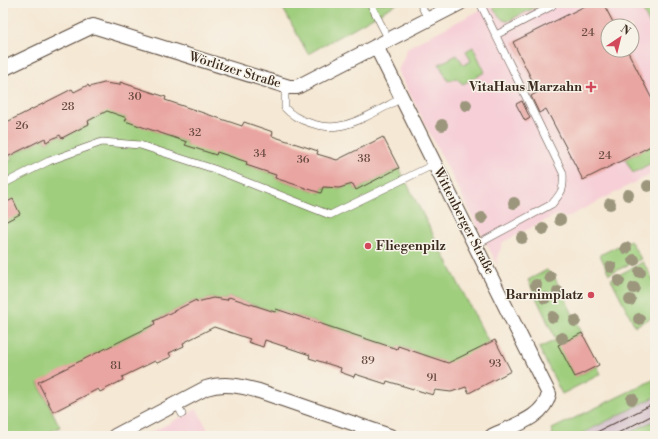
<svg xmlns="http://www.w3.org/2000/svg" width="658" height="439" font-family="'Libre Bodoni',serif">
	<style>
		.built { fill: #f6cfd7; fill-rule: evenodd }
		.industrial { fill: #d1bdc9 }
		.green { fill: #9fce7d; stroke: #6d7c4e }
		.building { fill: #e9a5a1 }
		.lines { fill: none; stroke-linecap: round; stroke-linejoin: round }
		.service-casing { stroke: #574639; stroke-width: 8 }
		.minor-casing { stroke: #574639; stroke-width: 16 }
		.service { stroke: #fff; stroke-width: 7 }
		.minor { stroke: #fff; stroke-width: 14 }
		.tram { stroke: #3b2a1e; stroke-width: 1 }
		.tree { fill: #9c967d }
		.poi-dot { fill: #d1495b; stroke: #f7f3e8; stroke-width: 1.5 }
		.labels { text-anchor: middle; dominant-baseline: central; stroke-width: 3; stroke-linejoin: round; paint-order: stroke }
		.number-label { font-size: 11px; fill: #66493f }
		.street-label { font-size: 13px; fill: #3b2a1e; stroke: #f7f3e8 }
		.poi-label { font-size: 13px; font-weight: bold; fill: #3b2a1e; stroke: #f7f3e8; text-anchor: end }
	</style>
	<rect width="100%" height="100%" fill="#f7f3e8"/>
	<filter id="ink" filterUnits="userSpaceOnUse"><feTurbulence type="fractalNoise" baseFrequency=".025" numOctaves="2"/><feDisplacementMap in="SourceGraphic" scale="8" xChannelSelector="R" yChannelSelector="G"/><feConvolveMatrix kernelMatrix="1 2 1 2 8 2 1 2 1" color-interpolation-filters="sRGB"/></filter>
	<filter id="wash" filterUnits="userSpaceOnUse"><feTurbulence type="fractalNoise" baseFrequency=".012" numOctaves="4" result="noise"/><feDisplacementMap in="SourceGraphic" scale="16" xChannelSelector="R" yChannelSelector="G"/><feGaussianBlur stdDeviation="0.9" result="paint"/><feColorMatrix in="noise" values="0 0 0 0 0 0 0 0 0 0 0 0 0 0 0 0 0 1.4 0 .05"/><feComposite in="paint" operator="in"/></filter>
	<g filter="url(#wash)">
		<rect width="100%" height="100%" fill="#f5e8d4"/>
		<path class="built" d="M494,3H639L655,35V172L566,218L556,215L503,242L497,258L498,266L398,71L408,47ZM608,26H632V50H608Z
			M197,409L211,436H144Z"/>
		<path class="industrial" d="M655,397V420L623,436H577Z"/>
		<path class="green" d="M280,3H398L308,54Z
			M498,3H544L508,21L503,20L494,10V7Z
			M639,3H651L655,10V35Z
			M473,47L485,72L463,84L456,78L448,81L439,64L457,55L464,65L471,61L466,51Z
			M102,110H107L127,118L126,121L187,142L185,145L218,149L247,162L246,165L276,175L275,178L321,193L323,187L339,188L353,184L356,190L399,168L489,343L449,366L444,362L399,346L397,349L276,309L275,312L229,297L227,300L213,298L197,302L196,300L154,321L155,324L38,383L60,427L42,436H3V163L12,160L10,156L45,138L46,142L60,135L62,138L89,124L88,121L103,113Z
			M655,144V161L633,173L625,159Z
			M630,240L641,259L609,274L600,255Z
			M643,262L655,283V316L635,326L611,279Z
			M547,270L556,280L582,333L559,345L575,377L597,366L601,374L562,394L539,348L556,340L528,280Z
			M655,379V397L577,436H550L553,434L552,429Z
			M655,420V431L645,436H623Z"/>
		<g id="blocks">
			<path class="building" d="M591,3H603L615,26H608V50H627L655,105V144L583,180L546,109L539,113L531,96L538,92L513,42Z
				M120,82L166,97L165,100L242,126L244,122L273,132L272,136L318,151L317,154L337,160L383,137L399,168L356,190L353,184L339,188L323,187L321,193L275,178L276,175L246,165L247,162L217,152L216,155L185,145L187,142L125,121L127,118L107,111L88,121L89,124L62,138L60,135L46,142L45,138L3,159V124L72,89L74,92L88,85L89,87L104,83L120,85Z
				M522,101L530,118L525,121L516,104Z
				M13,199L20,214L3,223V204Z
				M229,297L275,312L276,309L397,349L398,346L448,363L495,340L511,371L469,393L466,387L451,392L435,390L433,395L387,381L386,384L355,374L354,377L340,372L341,368L309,358L310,355L265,340L263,347L248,342L250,339L214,327L183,343L184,346L169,353L171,357L157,363L155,361L122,377L123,380L100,392L98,389L53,412L38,382L155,324L154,321L196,300L197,302L213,298L227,300Z
				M582,333L599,365L575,377L558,345Z"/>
		</g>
	</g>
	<g filter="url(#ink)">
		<use href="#blocks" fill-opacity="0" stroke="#574639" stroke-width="1"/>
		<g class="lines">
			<defs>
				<path id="service" d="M370,3L389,40
					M420,3L428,19
					M496,35L552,6L553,3
					M285,86V108C296,121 323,129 339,126C359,123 384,107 402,98
					M3,184L49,161L102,142L140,145L214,169L330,215L435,164
					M476,245L552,204C562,192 564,190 563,173L480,3
					M177,404L182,414"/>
				<path id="minor" d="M376,46L549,394C544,418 512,426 492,436
					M3,69L93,26L289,87H297L460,3
					M115,436L206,388C224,382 241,386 259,391L390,436"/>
			</defs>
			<use href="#service" class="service-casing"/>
			<use href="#minor" class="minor-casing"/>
			<use href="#service" class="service"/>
			<use href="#minor" class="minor"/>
			<path class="tram" d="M589,436L655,403
				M612,436L655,414"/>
		</g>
		<g class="tree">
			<circle cx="466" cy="105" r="6"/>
			<circle cx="442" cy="125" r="6"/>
			<circle cx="648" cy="186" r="6"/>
			<circle cx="628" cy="195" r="6"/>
			<circle cx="514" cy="203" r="6"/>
			<circle cx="610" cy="204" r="6"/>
			<circle cx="482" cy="218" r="6"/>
			<circle cx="560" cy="220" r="6"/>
			<circle cx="543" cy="229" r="6"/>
			<circle cx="522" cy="238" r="6"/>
			<circle cx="626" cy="248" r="6"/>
			<circle cx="634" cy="260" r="6"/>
			<circle cx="611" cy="267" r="6"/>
			<circle cx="640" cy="272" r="6"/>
			<circle cx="550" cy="277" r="6"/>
			<circle cx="619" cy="281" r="6"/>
			<circle cx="536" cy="285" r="6"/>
			<circle cx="634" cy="288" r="6"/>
			<circle cx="558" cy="292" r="6"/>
			<circle cx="545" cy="298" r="6"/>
			<circle cx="630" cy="300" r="6"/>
			<circle cx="553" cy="317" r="6"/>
			<circle cx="639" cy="319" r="6"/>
			<circle cx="575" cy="321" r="6"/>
			<circle cx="562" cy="338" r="6"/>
			<circle cx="632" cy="399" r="6"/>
		</g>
	</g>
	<g class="poi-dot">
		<path d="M589 81h4v4h4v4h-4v4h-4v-4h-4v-4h4z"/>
		<circle cx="368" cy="246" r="4"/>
		<circle cx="591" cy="295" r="4"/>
	</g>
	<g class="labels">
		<g class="number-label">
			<text x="588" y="33">24</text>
			<text x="135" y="97">30</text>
			<text x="68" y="107">28</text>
			<text x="22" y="126">26</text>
			<text x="195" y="133">32</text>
			<text x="260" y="154">34</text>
			<text x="605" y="156">24</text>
			<text x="364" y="159">38</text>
			<text x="303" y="160">36</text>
			<text x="368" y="361">89</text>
			<text x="495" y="364">93</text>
			<text x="116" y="366">81</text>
			<text x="432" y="378">91</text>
		</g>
		<g class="street-label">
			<text transform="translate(235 70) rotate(17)">Wörlitzer Straße</text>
			<text transform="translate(464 221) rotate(63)">Wittenberger Straße</text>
		</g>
		<g class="poi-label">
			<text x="582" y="87">VitaHaus Marzahn</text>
			<text x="376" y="246" text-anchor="start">Fliegenpilz</text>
			<text x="583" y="295">Barnimplatz</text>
		</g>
	</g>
	<rect width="658" height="439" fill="none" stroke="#f7f3e8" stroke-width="16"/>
	<g transform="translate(620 38) rotate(35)"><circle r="19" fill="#f7f3e8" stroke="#aca397"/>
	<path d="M0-3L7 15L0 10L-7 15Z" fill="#d1495b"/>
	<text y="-6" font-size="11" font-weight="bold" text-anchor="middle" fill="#3b2a1e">N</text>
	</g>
</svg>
